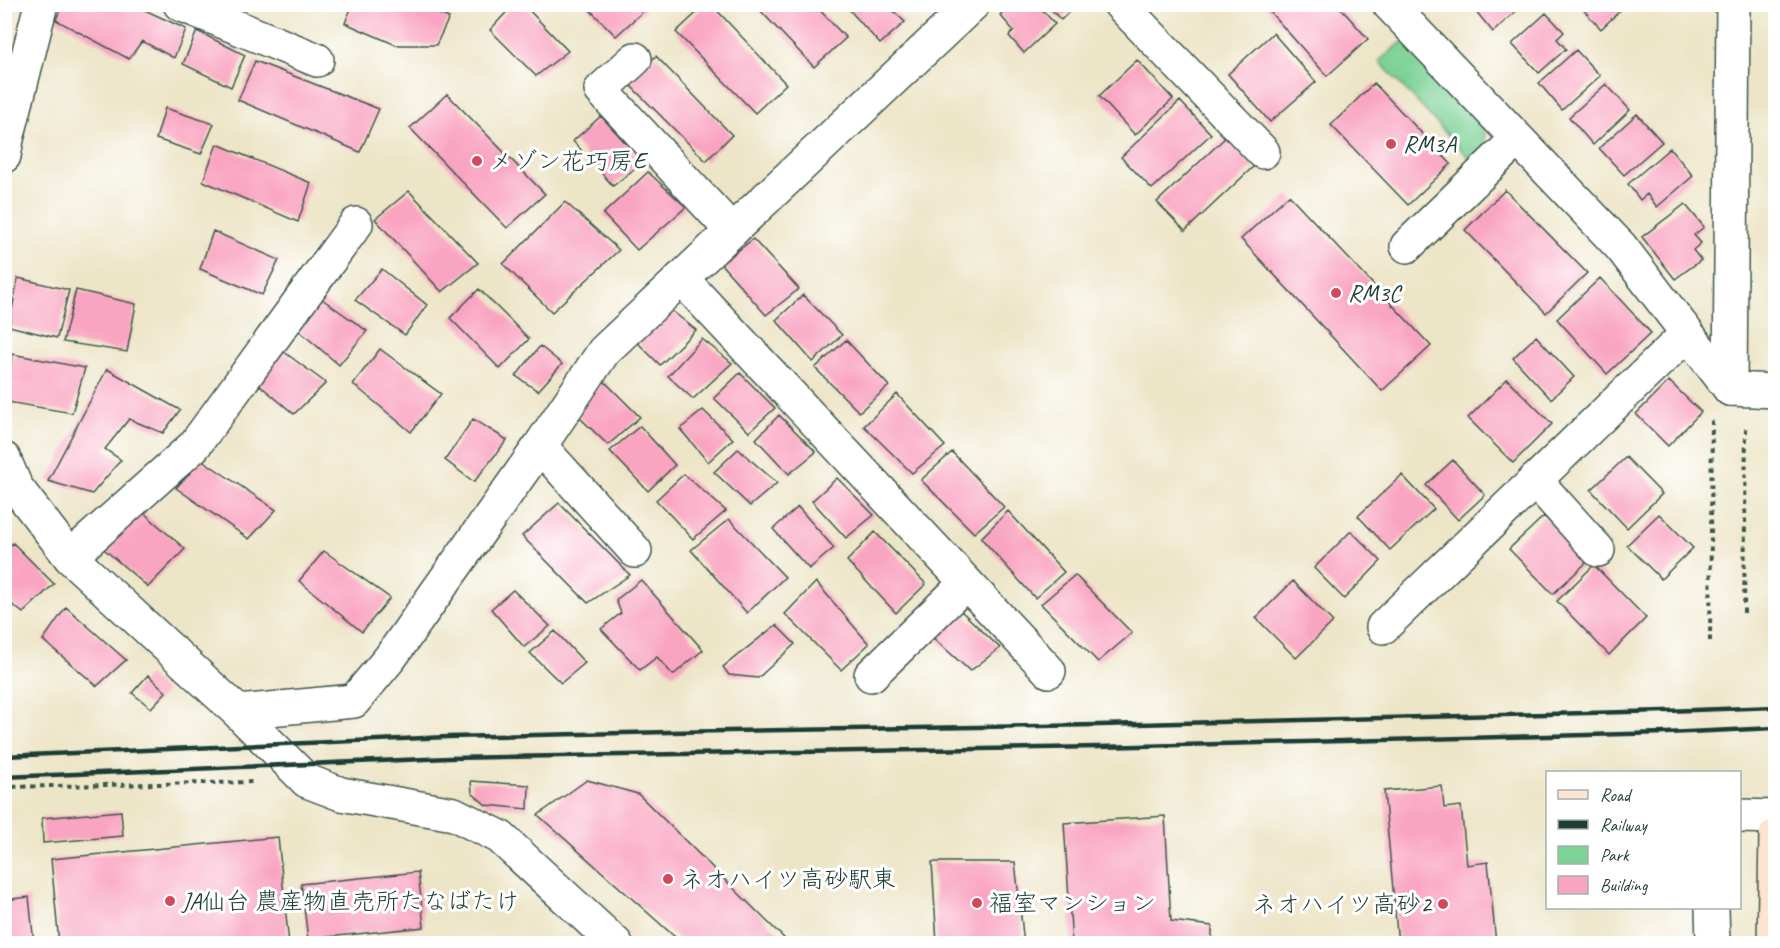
<svg xmlns="http://www.w3.org/2000/svg" width="1780" height="948" font-family="Caveat,'Klee One',sans-serif">
	<style>
		.green { fill: #7dd296; stroke: #4e8865; stroke-width: 1.5 }
		.building { fill: #f9a5c1 }
		.lines { fill: none; stroke-linecap: round; stroke-linejoin: round }
		.minor-casing { stroke: #3e564a; stroke-width: 36 }
		.tertiary-casing { stroke: #3e564a; stroke-width: 36 }
		.secondary-casing { stroke: #3e564a; stroke-width: 36 }
		.path { stroke: #3e564a; stroke-width: 4; stroke-dasharray: 4.5 4.5; stroke-linecap: butt }
		.minor { stroke: #fff; stroke-width: 33 }
		.tertiary { stroke: #fff; stroke-width: 33 }
		.secondary { stroke: #fde4d1; stroke-width: 33 }
		.rail { stroke: #1f3d34; stroke-width: 4.5 }
		.poi-dot { fill: #d1495b; stroke: #fff; stroke-width: 2 }
		.labels { text-anchor: middle; dominant-baseline: central; stroke-width: 6; stroke-linejoin: round; paint-order: stroke }
		.poi-label { font-size: 24px; fill: #1f3d34; stroke: #fff; text-anchor: start }
	</style>
	<rect width="100%" height="100%" fill="#fff"/>
	<filter id="ink" filterUnits="userSpaceOnUse"><feTurbulence type="fractalNoise" baseFrequency=".0167" numOctaves="2"/><feDisplacementMap in="SourceGraphic" scale="12" xChannelSelector="R" yChannelSelector="G"/><feConvolveMatrix kernelMatrix="1 2 1 2 8 2 1 2 1" color-interpolation-filters="sRGB"/></filter>
	<filter id="wash" filterUnits="userSpaceOnUse"><feTurbulence type="fractalNoise" baseFrequency=".008" numOctaves="4" result="noise"/><feDisplacementMap in="SourceGraphic" scale="24" xChannelSelector="R" yChannelSelector="G"/><feGaussianBlur stdDeviation="1.35" result="paint"/><feColorMatrix in="noise" values="0 0 0 0 0 0 0 0 0 0 0 0 0 0 0 0 0 1.4 0 .05"/><feComposite in="paint" operator="in"/></filter>
	<g filter="url(#wash)">
		<rect width="100%" height="100%" fill="#ede5c7"/>
		<path class="green" d="M1408,37L1484,116L1485,143L1471,160L1379,61Z"/>
		<g id="blocks">
			<path class="building" d="M353,4H414L449,18L436,45H396L345,23Z
				M514,4H523L568,51L536,76L490,30Z
				M584,4H646L648,7L616,36Z
				M706,4H711L786,84L755,113L676,32Z
				M754,4H814L846,38L814,67Z
				M1011,4H1037L1055,24L1024,53L1009,36L1014,31L1000,15Z
				M1046,4H1077L1061,20Z
				M1263,4H1337L1368,39L1327,76Z
				M1470,4H1524L1493,32Z
				M1578,4H1627L1601,29Z
				M62,5H134L186,29L174,58L142,41L129,59L56,20Z
				M845,5H887L905,22L880,44Z
				M1546,13L1564,32L1557,39L1566,49L1539,73L1512,44Z
				M197,31L245,55L231,87L183,64Z
				M1273,33L1316,82L1270,122L1228,74Z
				M1576,50L1600,76L1562,110L1539,83Z
				M656,56L732,135L706,161L628,83Z
				M1137,60L1173,99L1135,135L1099,96Z
				M255,61L379,109L360,152L238,100Z
				M1374,83L1451,164L1408,205L1331,125Z
				M1606,84L1630,110L1593,145L1569,117Z
				M447,94L545,194L507,228L410,128Z
				M1180,101L1211,134L1152,189L1121,157Z
				M165,108L214,124L201,154L156,139Z
				M1637,114L1662,142L1624,175L1599,148Z
				M601,116L643,162L613,186L573,141Z
				M1226,137L1254,166L1185,231L1157,202Z
				M217,144L311,183L298,222L203,181Z
				M1670,148L1693,176L1657,207L1647,194L1640,200L1628,184Z
				M648,172L686,207L637,250L603,214Z
				M1505,190L1587,273L1546,313L1465,230Z
				M409,191L478,263L442,292L375,219Z
				M1289,195L1431,346L1382,391L1241,239Z
				M565,202L619,250L552,312L503,264Z
				M1685,204L1704,227L1694,235L1701,243L1693,250L1701,260L1675,279L1642,237Z
				M213,231L279,260L262,295L200,269Z
				M753,239L799,289L766,315L721,264Z
				M382,269L427,305L405,335L355,300Z
				M18,278L69,290L57,338L9,326Z
				M1600,278L1651,333L1607,374L1557,319Z
				M479,289L529,339L500,369L450,318Z
				M76,290L136,304L127,352L63,342Z
				M803,295L842,335L813,362L776,320Z
				M322,299L367,331L339,365L297,329Z
				M667,307L696,330L660,365L637,342Z
				M1536,336L1574,377L1551,399L1513,358Z
				M702,339L732,363L693,399L668,376Z
				M846,340L889,386L859,412L815,368Z
				M540,346L562,364L538,391L516,376Z
				M280,349L326,383L294,414L256,382Z
				M380,349L441,394L411,432L353,384Z
				M12,354L85,368L72,413L7,402Z
				M107,369L180,410L163,433L129,419L105,449L121,460L92,494L48,481Z
				M740,373L775,408L749,432L714,398Z
				M1507,379L1552,424L1513,463L1468,418Z
				M604,381L640,417L608,445L578,416L589,397Z
				M1669,381L1701,412L1668,446L1636,414Z
				M897,394L945,446L912,473L864,426Z
				M703,410L733,439L708,462L680,429Z
				M779,415L816,452L789,474L756,439Z
				M473,419L507,440L474,482L445,460Z
				M640,426L675,465L648,491L610,451Z
				M738,449L777,483L750,506L714,472Z
				M952,452L1004,507L974,533L921,480Z
				M1626,457L1662,494L1627,528L1591,490Z
				M202,460L276,510L249,539L176,488Z
				M1453,460L1485,495L1458,520L1426,485Z
				M684,474L726,511L693,539L656,500Z
				M1402,475L1434,509L1390,550L1358,516Z
				M837,478L874,515L846,538L812,501Z
				M559,503L630,575L588,603L522,536Z
				M136,506L185,549L148,587L97,543Z
				M798,507L834,548L809,569L773,529Z
				M1008,511L1064,572L1035,598L981,538Z
				M1659,514L1693,548L1661,579L1627,545Z
				M1544,516L1587,562L1553,594L1509,549Z
				M729,519L785,577L747,613L691,550Z
				M1351,531L1381,561L1344,599L1314,568Z
				M875,532L926,584L896,613L847,561Z
				M13,543L54,584L23,613L4,598V553Z
				M324,551L390,598L362,632L299,581Z
				M1594,565L1646,618L1609,655L1557,601Z
				M1075,575L1132,633L1098,662L1041,604Z
				M641,580L703,650L673,675L657,657L640,670L601,629L621,613L616,600Z
				M1293,581L1333,622L1296,658L1256,618Z
				M816,582L869,644L841,670L785,614Z
				M513,590L550,626L524,647L491,609Z
				M66,607L126,660L97,686L43,640Z
				M959,609L1000,648L970,671L929,634Z
				M776,625L795,644L758,678L729,675L723,667Z
				M555,631L585,663L561,683L530,653Z
				M148,675L166,692L151,708L132,693Z
				M587,780L638,794L790,944H683L538,815Z
				M471,781L529,785L528,809L486,805L472,793Z
				M1442,786L1444,808L1461,806L1467,865L1488,862L1496,944H1398L1384,791Z
				M121,811L123,836L43,843L42,818Z
				M1165,816L1171,921L1212,926V944H1072L1064,823Z
				M278,837L289,944H59L51,859Z
				M932,862H1015L1024,944H937Z
				M418,872L424,927L308,939L301,884Z
				M29,897L34,944H4V900Z"/>
		</g>
	</g>
	<g filter="url(#ink)">
		<use href="#blocks" fill-opacity="0" stroke="#3e564a" stroke-width="1.5"/>
		<g class="lines">
			<defs>
				<path id="minor" d="M180,4L317,60
					M1120,4L1263,152
					M1389,4L1621,247L1730,389
					M635,59L601,90L732,231
					M4,156L7,139L41,4
					M1407,246L1517,139
					M681,278L1049,671
					M540,446L635,551
					M4,459L16,487L70,557L238,712L307,781L341,794L454,814L500,837L616,944
					M1535,480L1598,550
					M70,557L194,446L356,224
					M1383,627L1687,334
					M871,675L966,583
					M238,712L354,701L390,658L540,446L604,351L973,4
					M1740,816L1776,817
					M1712,908L1713,944"/>
				<path id="tertiary" d="M1733,4L1730,389L1776,391"/>
				<path id="secondary" d="M1774,944L1776,835"/>
			</defs>
			<use href="#minor" class="minor-casing"/>
			<use href="#tertiary" class="tertiary-casing"/>
			<use href="#secondary" class="secondary-casing"/>
			<path class="path" d="M1744,613L1746,427
				M1710,641L1712,419
				M4,787L256,782"/>
			<use href="#minor" class="minor"/>
			<use href="#tertiary" class="tertiary"/>
			<use href="#secondary" class="secondary"/>
			<path class="rail" d="M4,756L448,737L669,732L1099,725L1666,711L1776,707
				M4,777L449,758L1099,747L1666,733L1776,728"/>
		</g>
	</g>
	<g class="poi-dot">
		<circle cx="1391" cy="144" r="6"/>
		<circle cx="477" cy="161" r="6"/>
		<circle cx="1336" cy="293" r="6"/>
		<circle cx="668" cy="879" r="6"/>
		<circle cx="170" cy="901" r="6"/>
		<circle cx="977" cy="903" r="6"/>
		<circle cx="1443" cy="904" r="6"/>
	</g>
	<g class="labels">
		<g class="poi-label">
			<text x="1403" y="144">RM3A</text>
			<text x="489" y="161">メゾン花巧房E</text>
			<text x="1348" y="293">RM3C</text>
			<text x="680" y="879">ネオハイツ高砂駅東</text>
			<text x="182" y="901">JA仙台 農産物直売所たなばたけ</text>
			<text x="989" y="903">福室マンション</text>
			<text x="1431" y="904" text-anchor="end">ネオハイツ高砂2</text>
		</g>
	</g>
	<rect width="1780" height="948" fill="none" stroke="#fff" stroke-width="24"/>
	<rect x="1546" y="771" width="195" height="138" fill="#ffffff" stroke="#a5b1ae" stroke-width="1.5"/>
	<rect x="1558" y="790" width="30" height="9" fill="#fde4d1" stroke="#a5b1ae" stroke-width="1.5"/>
	<text x="1600" y="801" font-size="18" fill="#1f3d34">Road</text>
	<rect x="1558" y="820" width="30" height="9" fill="#1f3d34" stroke="#a5b1ae" stroke-width="1.5"/>
	<text x="1600" y="831" font-size="18" fill="#1f3d34">Railway</text>
	<rect x="1558" y="846" width="30" height="18" fill="#7dd296" stroke="#a5b1ae" stroke-width="1.5"/>
	<text x="1600" y="861" font-size="18" fill="#1f3d34">Park</text>
	<rect x="1558" y="876" width="30" height="18" fill="#f9a5c1" stroke="#a5b1ae" stroke-width="1.5"/>
	<text x="1600" y="891" font-size="18" fill="#1f3d34">Building</text>
</svg>
